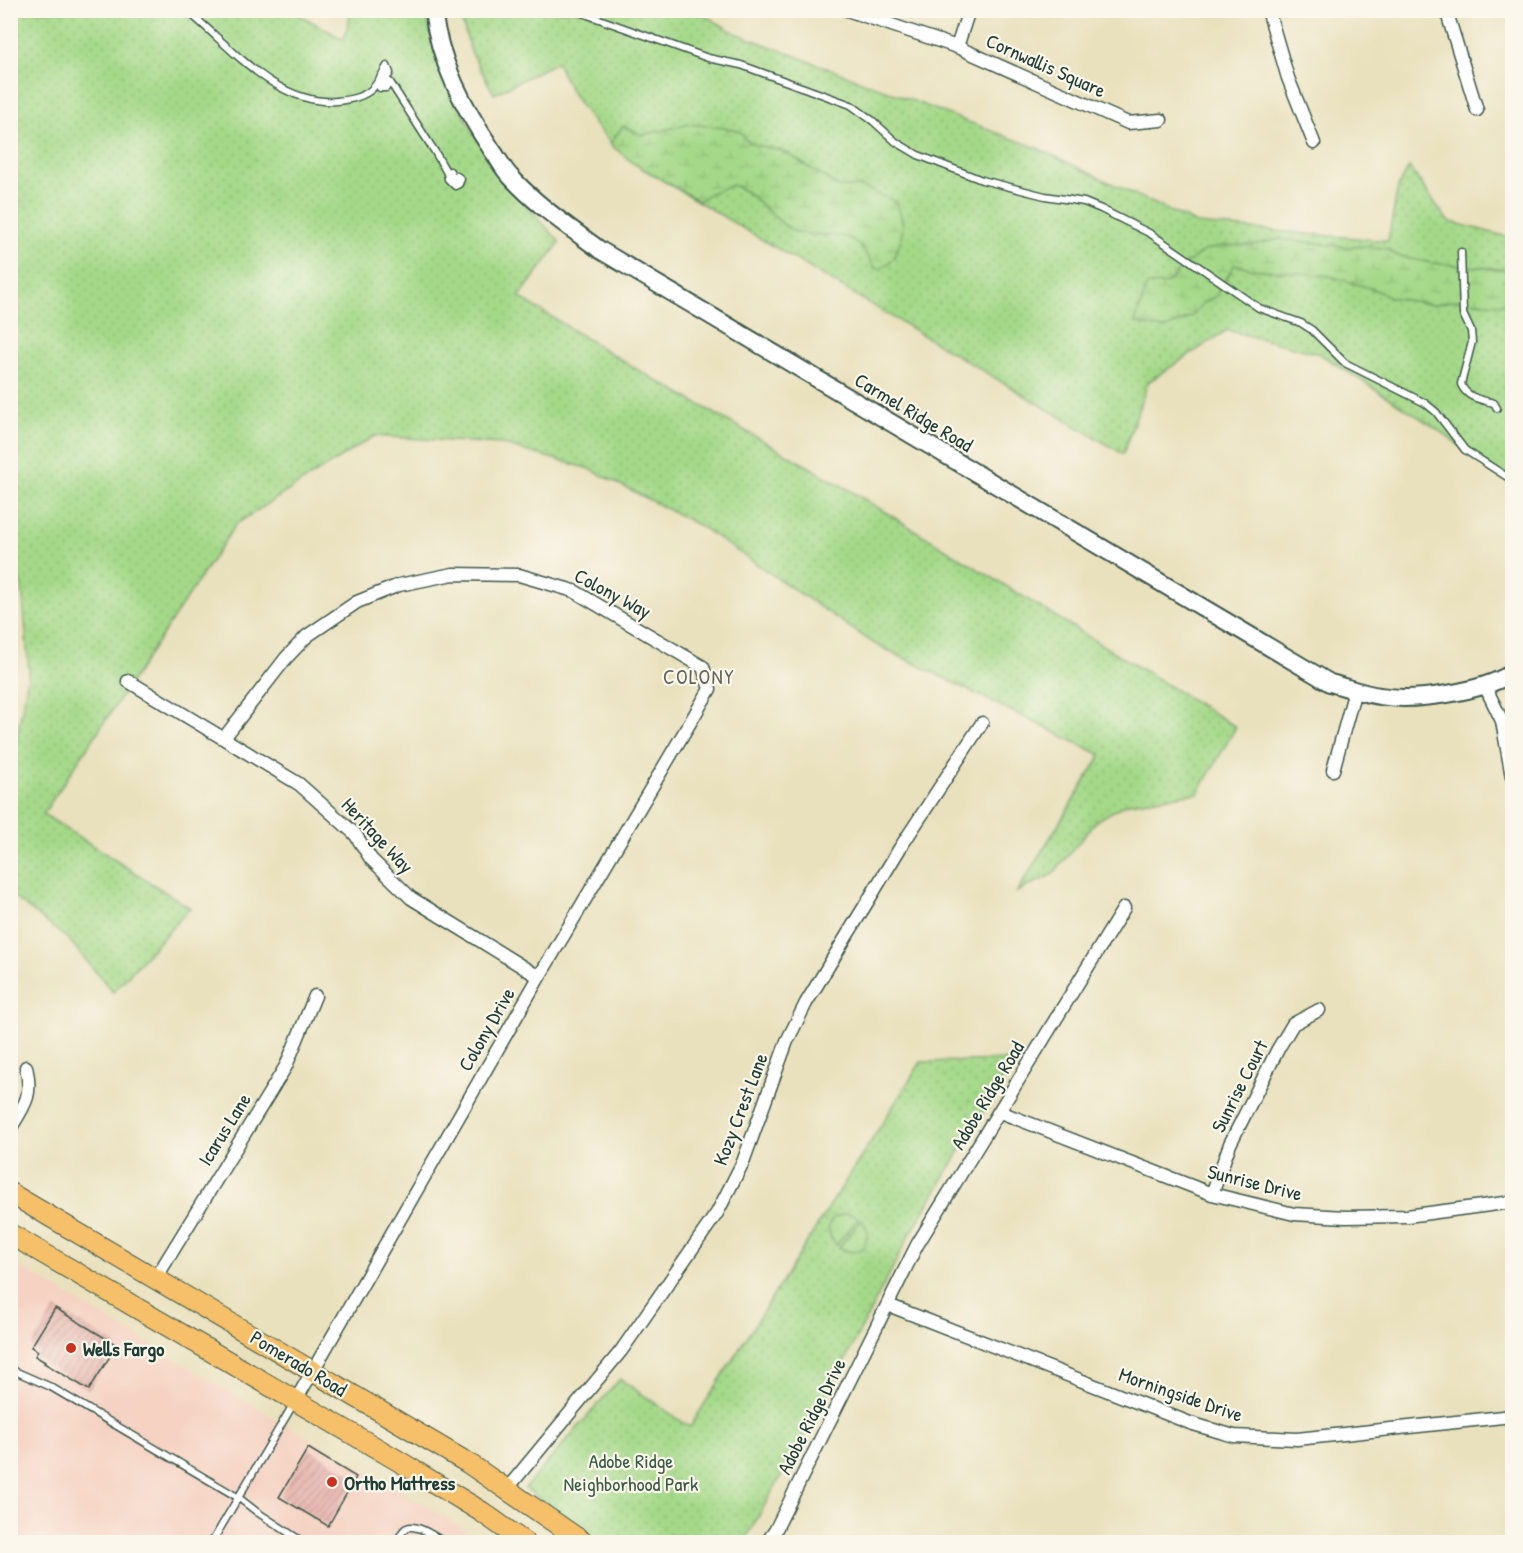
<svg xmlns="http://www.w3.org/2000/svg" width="1523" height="1553" font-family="'Patrick Hand',sans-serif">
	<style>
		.built { fill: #f5d2c2 }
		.green { fill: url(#green-dots); stroke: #628b5e; stroke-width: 1.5 }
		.wetland { fill: url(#wetland-marsh); stroke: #628b5e; stroke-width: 1.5 }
		.pitch { fill: #a5d989; stroke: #628b5e; stroke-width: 1.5 }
		.building { fill: url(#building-hatch) }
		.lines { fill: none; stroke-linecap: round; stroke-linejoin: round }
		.service-casing { stroke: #3d5649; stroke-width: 9 }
		.minor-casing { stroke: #3d5649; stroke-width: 15 }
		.tertiary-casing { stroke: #3d5649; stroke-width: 20 }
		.primary-casing { stroke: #3d5649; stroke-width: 22 }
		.service { stroke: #fff; stroke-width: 6 }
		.minor { stroke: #fff; stroke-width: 12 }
		.tertiary { stroke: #fff; stroke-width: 16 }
		.primary { stroke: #f6c06b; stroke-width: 20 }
		.poi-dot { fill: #c8321e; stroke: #fbf7ec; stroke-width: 2 }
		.labels { text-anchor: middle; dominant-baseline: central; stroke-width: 4.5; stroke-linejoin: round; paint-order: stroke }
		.street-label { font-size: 20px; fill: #1f3d34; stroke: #fbf7ec }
		.poi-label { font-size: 20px; font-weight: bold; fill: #1f3d34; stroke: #fbf7ec; text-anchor: start }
		.park-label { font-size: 20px; fill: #3a5c45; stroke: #fbf7ec }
		.neighbourhood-label { font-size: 21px; letter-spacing: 1.5px; fill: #65665e; stroke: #fbf7ec }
	</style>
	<defs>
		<pattern id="green-dots" width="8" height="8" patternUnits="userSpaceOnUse" patternTransform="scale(1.5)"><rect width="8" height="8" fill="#a5d989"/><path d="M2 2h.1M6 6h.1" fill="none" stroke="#8ebb77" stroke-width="1.8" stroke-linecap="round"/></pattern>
		<pattern id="wetland-marsh" width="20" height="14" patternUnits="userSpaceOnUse" patternTransform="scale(1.5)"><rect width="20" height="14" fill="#a5d989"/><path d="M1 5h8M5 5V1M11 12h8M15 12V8" fill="none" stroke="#8ebb77"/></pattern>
		<pattern id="building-hatch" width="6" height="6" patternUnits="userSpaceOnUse" patternTransform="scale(1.5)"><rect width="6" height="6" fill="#e7b2ab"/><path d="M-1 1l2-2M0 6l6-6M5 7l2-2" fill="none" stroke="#bb928c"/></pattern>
	</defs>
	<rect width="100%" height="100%" fill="#fbf7ec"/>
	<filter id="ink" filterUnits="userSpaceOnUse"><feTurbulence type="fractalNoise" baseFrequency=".0167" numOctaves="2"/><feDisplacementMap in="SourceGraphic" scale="12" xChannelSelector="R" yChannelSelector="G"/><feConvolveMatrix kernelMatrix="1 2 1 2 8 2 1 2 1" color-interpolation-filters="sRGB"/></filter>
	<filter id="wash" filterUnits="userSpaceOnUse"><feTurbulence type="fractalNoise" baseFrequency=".008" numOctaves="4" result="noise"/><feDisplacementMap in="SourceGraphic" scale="24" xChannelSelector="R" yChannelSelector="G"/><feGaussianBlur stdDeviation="1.35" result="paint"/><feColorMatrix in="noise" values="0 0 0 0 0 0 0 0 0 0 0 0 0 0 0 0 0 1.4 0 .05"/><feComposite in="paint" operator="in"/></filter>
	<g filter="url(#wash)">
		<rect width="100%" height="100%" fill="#e9e1bd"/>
		<path class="built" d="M10,1261L242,1399L421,1503L486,1542H11Z"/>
		<path class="green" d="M11,11H293L344,40L351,11H425L442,74L494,170L560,242L519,297L631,366L846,488L1236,727L1198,793L1128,803L1097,820L1053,874L1017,892L1101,755L875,644L700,526L590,469L501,444L374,436L236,524L43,814L190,908L113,992L69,940L11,895V770L29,671L22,587L11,557Z
			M459,11H697L735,33L1037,148L1197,224L1388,241L1398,187L1409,167L1448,221L1512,238V482L1428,423L1320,354L1227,330L1148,382L1123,454L633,163C601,136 572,100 557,62L494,94L471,52Z
			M1014,1060L908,1238L835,1380L744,1542H600L525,1488L620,1379L690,1427L921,1062Z"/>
		<path class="wetland" d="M690,124L733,129L742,133L746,140L755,145L779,150L790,155L839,187H862L894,201L898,206L903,224L901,239L894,258L881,269L875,268C870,261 862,246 856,242C840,230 809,239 792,230C770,218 757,194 733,185L710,193L699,201L633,163L610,144L623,126L642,135Z
			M1279,239L1349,247L1370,246L1387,249L1398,256L1431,263L1512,270V305L1455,300L1433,305L1390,297L1373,289L1329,276L1252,269L1235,264L1216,296L1202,304L1192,316L1183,321L1164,329L1135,323L1147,285L1165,284L1169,282L1184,265L1204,251L1221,246L1253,245Z"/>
		<path class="pitch" d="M847,1213L859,1218L836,1245L831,1238L828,1227L833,1218Z
			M862,1220L868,1232L865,1246C855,1254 849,1253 839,1247Z"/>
		<g id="blocks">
			<path class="building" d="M55,1308L117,1345L89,1390L44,1363L45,1362L35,1356L38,1351L31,1347Z
				M308,1448L356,1477L328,1526L279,1497Z"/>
		</g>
	</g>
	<g filter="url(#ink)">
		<use href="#blocks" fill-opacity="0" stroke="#3d5649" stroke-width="1.5"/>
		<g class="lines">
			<defs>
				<path id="service" d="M186,10C230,45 276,106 337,101C348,100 363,97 372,89C378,83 383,73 387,66L390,73L380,88H386L390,82L435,152L447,173L448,179L455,186L459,184L461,179L457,176L455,181L450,171
					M574,10L708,58L741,65L851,105L873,121L896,142L918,155L982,180L1045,196L1084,202L1101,209L1151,234L1259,308L1301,323L1312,330L1345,363L1425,403L1436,412L1465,450L1512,480
					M1461,252L1463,314L1471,331L1472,342L1461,384C1466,398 1482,400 1494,403L1497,408
					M10,1369L51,1387L239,1498L257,1512L303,1542
					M212,1542L294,1403
					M397,1542C399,1539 401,1533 404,1530C413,1520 435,1537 444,1542"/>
				<path id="minor" d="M847,10L957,47L1128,123L1161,120
					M1268,10L1288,78L1314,143
					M1446,10L1477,110
					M957,47L969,10
					M128,681L299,784L355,834L371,859L411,898L539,977
					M1485,686L1502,721L1512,777
					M224,738L286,658L307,636L357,602L399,585L453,574L519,575L574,591L703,667L710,689L539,977L296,1400
					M1333,770L1355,690
					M1000,1112L1212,1194L1294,1214L1345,1217L1407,1216L1512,1202
					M10,1129C25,1105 33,1095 26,1067
					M1212,1194L1230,1144L1278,1049L1293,1024L1319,1010
					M156,1278L286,1066L315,996
					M888,1305L1190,1423L1234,1436L1297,1439L1512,1416
					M507,1489L621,1351L717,1213L743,1162L787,1041L806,1003L900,848L982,723
					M767,1542L775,1531L917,1245L1124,908"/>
				<path id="tertiary" d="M433,10C439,61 464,108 492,150C498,158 503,169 510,176C536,205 569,227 600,250L1330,683C1346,687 1363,694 1380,696C1415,702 1482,692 1512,673"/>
				<path id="primary" d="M10,1193L468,1463L583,1542
					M10,1234L397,1460L482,1512L524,1542"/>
			</defs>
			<use href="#service" class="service-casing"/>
			<use href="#minor" class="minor-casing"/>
			<use href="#tertiary" class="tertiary-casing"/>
			<use href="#primary" class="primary-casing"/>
			<use href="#service" class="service"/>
			<use href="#minor" class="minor"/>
			<use href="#tertiary" class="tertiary"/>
			<use href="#primary" class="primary"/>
		</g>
	</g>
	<g class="poi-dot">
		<circle cx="71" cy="1348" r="6"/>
		<circle cx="332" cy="1482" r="6"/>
	</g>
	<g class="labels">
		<g class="street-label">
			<text transform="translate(1046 65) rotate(24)">Cornwallis Square</text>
			<text transform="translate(914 412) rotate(31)">Carmel Ridge Road</text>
			<text transform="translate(613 593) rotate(28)">Colony Way</text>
			<text transform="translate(378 835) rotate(47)">Heritage Way</text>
			<text transform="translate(486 1029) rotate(-60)">Colony Drive</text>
			<text transform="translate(1239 1086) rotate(-63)">Sunrise Court</text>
			<text transform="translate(987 1095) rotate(-59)">Adobe Ridge Road</text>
			<text transform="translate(740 1109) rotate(-69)">Kozy Crest Lane</text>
			<text transform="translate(224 1129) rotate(-58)">Icarus Lane</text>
			<text transform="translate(1255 1182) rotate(14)">Sunrise Drive</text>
			<text transform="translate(299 1363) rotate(31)">Pomerado Road</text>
			<text transform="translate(1181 1394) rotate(19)">Morningside Drive</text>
			<text transform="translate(811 1416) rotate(-63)">Adobe Ridge Drive</text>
		</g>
		<g class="poi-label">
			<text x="83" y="1348">Wells Fargo</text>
			<text x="344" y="1482">Ortho Mattress</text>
		</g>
		<g class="park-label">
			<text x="631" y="1460">Adobe Ridge<tspan x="631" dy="23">Neighborhood Park</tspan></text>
		</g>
		<g class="neighbourhood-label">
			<text x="699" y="676">COLONY</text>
		</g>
	</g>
	<rect width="1523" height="1553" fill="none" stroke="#fbf7ec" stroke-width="36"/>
</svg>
